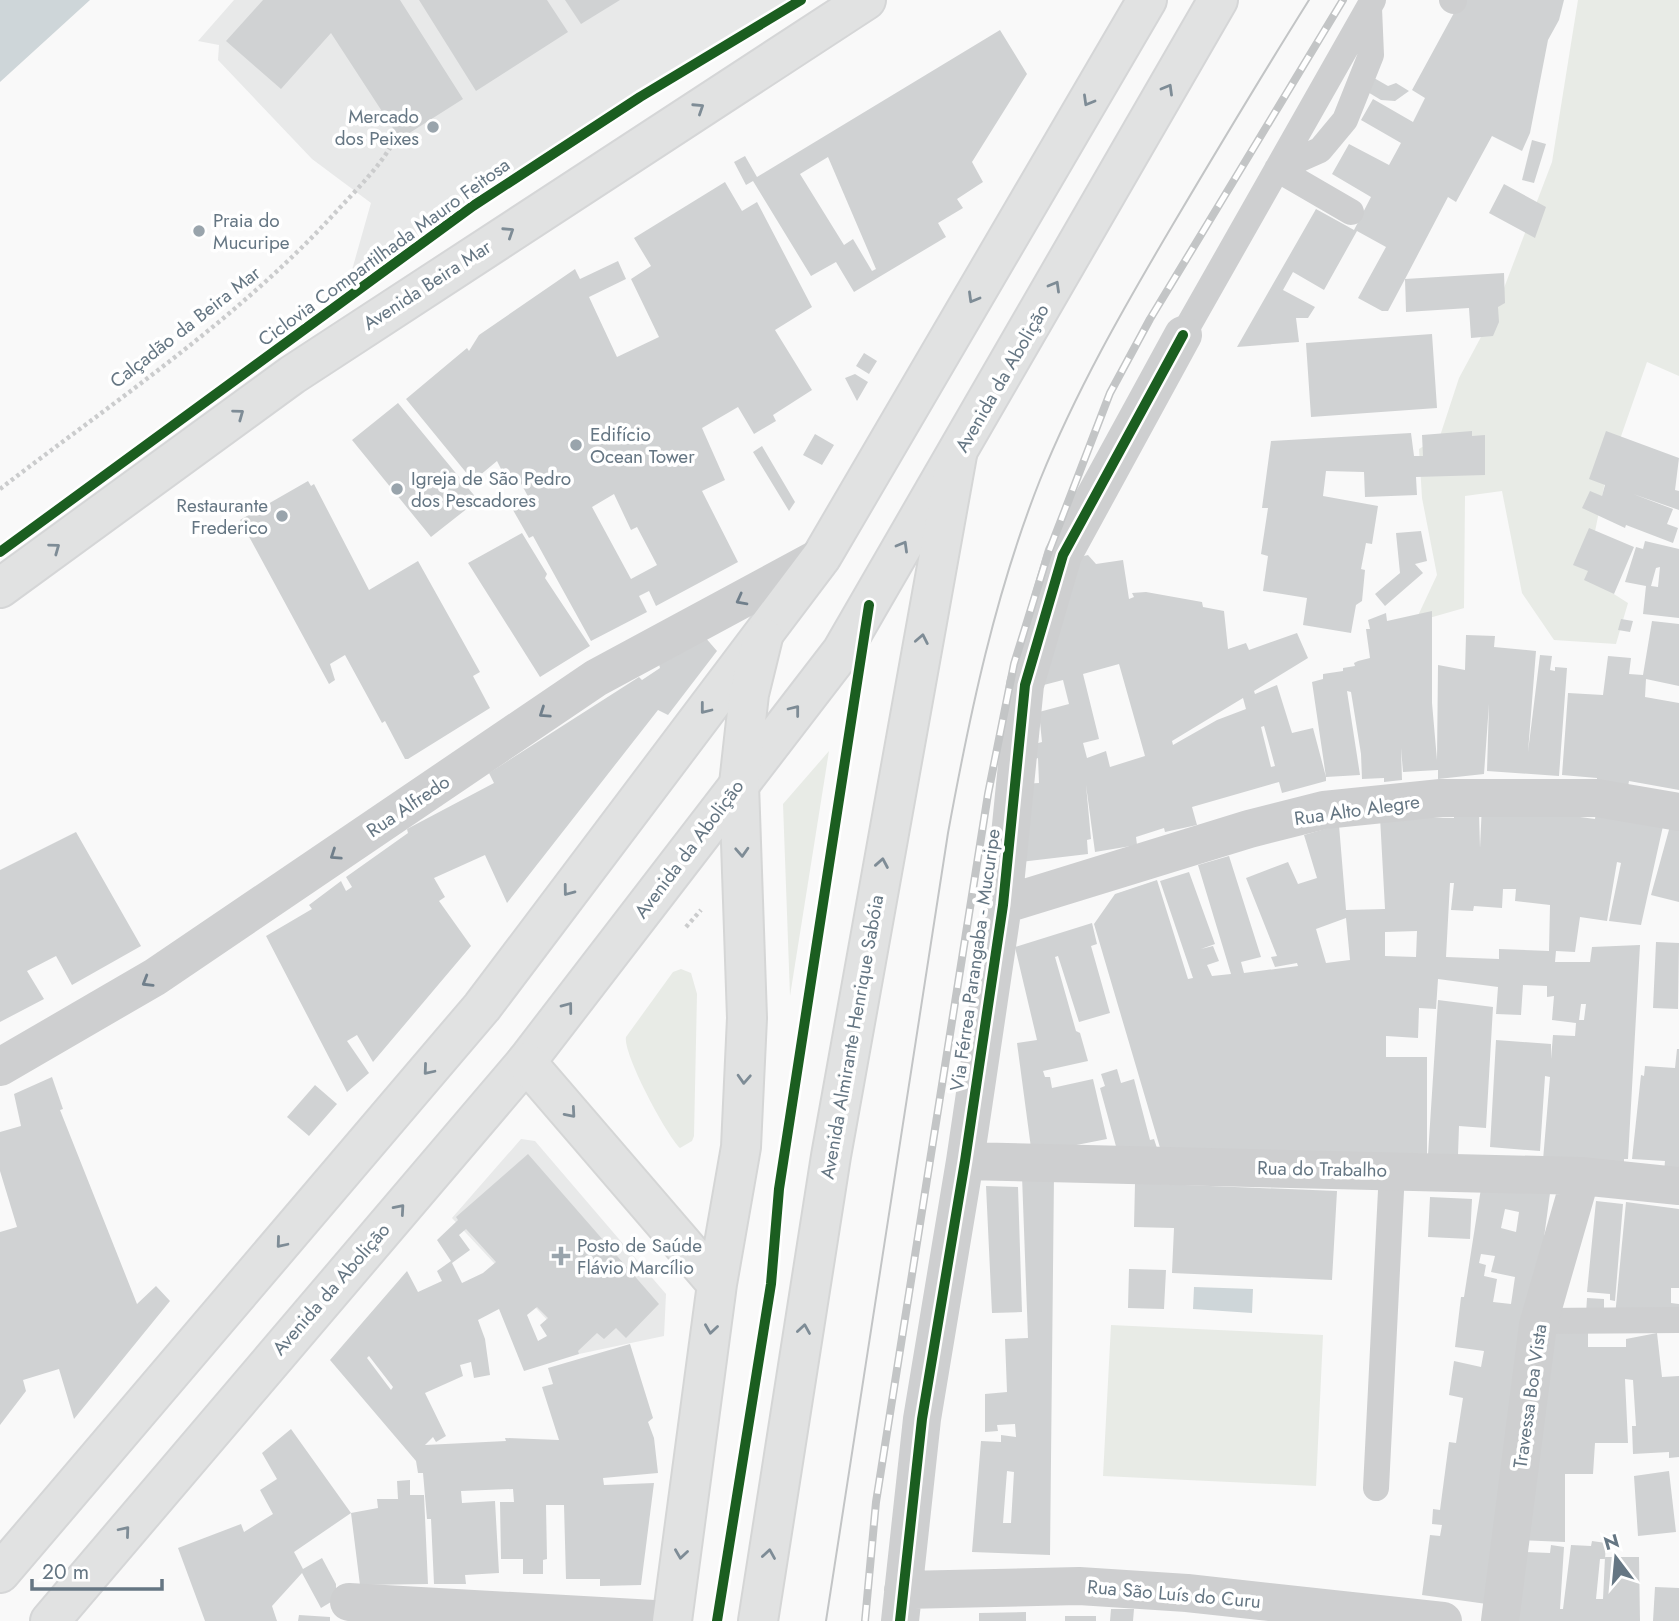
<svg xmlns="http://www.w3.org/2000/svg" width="1679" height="1621" font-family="Jost,sans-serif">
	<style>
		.built { fill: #e8e9e9 }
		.green { fill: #e8ebe6 }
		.water { fill: #ced6d9 }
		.building { fill: #d0d2d3; fill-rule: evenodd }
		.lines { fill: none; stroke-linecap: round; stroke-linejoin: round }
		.primary-casing { stroke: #d5d6d7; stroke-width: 42 }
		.trunk-casing { stroke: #d5d6d6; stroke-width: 42 }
		.path { stroke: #cbcccd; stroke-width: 4.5; stroke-dasharray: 3.5 3.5; stroke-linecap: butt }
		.service { stroke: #cecfd0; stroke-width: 26 }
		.minor { stroke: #cecfd0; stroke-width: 38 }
		.primary { stroke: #e1e2e2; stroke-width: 38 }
		.trunk { stroke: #e1e2e2; stroke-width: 38 }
		.tram { stroke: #c3c5c6; stroke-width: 2 }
		.rail-casing { stroke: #c3c5c6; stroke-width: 8 }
		.rail { stroke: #fff; stroke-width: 5; stroke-dasharray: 16; stroke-linecap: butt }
		.cycleway-casing { stroke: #fff; stroke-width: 15 }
		.cycleway { stroke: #1b5e20; stroke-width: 10 }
		.oneway { stroke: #7e8c96 }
		.oneway2 { stroke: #707f8b }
		.poi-dot { fill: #99a4ac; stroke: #fff; stroke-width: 2.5 }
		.labels { text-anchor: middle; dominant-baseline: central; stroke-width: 7; stroke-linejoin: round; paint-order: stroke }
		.poi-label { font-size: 19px; fill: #657683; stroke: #fff; text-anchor: start }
		.street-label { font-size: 19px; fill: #657683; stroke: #fff }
	</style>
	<rect width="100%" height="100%" fill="#f9f9f9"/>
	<path class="built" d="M234,0H790L633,95L348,284L371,203L312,159L218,60L219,45L198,41Z
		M521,1139L535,1141L666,1294L664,1336L579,1354L452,1218Z"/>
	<path class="green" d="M1578,0H1679V376L1647,362L1605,482L1588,566L1595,582L1628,603L1616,644L1554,640L1522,593L1502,491L1465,496L1464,608L1415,622L1437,575L1422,498L1419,449L1440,436L1459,378L1496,309L1552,162Z
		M829,751L790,996L783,804Z
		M681,969L691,973L697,994L694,1136L692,1141L680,1148C666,1134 623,1054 626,1037L673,972Z
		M1111,1325L1323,1335L1316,1486L1103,1476Z"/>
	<path class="water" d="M0,0H90L0,82Z
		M1194,1287L1253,1289L1252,1313L1193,1309Z"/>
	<path class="building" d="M263,0H400L463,99L400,139L331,33L281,89L226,41Z
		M419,0H547L568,32L476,91Z
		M565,0H620L581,24Z
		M1461,0H1564L1559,20L1548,40L1530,133L1522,151L1492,136L1456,202L1448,197L1405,279L1504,273L1505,303L1498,307L1499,322L1493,336L1471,338L1469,308L1406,312L1405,279L1388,311H1382L1358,298L1386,247L1357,231L1324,290L1293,272L1283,290L1315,307L1308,318H1296L1299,342L1237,347L1316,209L1354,230L1371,197L1332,174L1349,144L1389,165L1401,143L1361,120L1373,99L1413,122L1425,98L1412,90Z
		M1000,30L1027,74L972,162L983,182L957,199L963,208L938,223L946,237L854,292L836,262L811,276L753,181L746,185L734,162L745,156L757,177ZM828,157L876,269L872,271L853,239L844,245L800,174Z
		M1374,78L1388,86L1396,83L1409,91L1395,101L1381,100L1366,91Z
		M1532,140L1546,144L1534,183L1522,180Z
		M725,182L742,211L757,202L812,307L775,330L812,390L773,415L776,421L754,434L738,407L702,428L725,480L702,491L738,562L656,606L649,591L639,596L647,612L591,641L533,536L529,538L513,510L530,500L518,478L508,483L497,461L473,481L406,399L467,348L469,351L479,335L575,269L580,279L618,261L626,279L589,297L617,357L659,337L631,279L651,266L634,238ZM614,494L631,530L637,527L657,565L631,579L592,507Z
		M1504,184L1546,207L1535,238L1489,213Z
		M1432,334L1437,408L1311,417L1306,343Z
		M864,353L877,361L869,374L856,366Z
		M855,374L868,382L857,401L845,378Z
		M398,403L478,500L431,537L352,440Z
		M1472,431V436L1485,435V475L1416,477L1417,495L1365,497L1364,472L1326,471L1323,496L1378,506L1372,544L1366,543L1361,569L1365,570L1362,601L1356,605L1351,633L1303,625L1307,598L1263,591L1268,556L1261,554L1268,508H1262L1271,441L1411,433L1414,456H1423L1422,435Z
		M1606,431L1679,458L1675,490L1679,491V510L1633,494L1673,509L1667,524L1678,528L1673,543L1626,525L1625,528L1582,508L1590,491L1602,496L1605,485L1589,479Z
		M815,434L834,445L822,465L803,455Z
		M762,446L795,502L789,511L753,452Z
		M308,481L311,486L314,484L369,590L418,561L480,672L473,676L490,708L408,759H405L385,721L382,723L345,655L330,664L335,680L329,684L240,520Z
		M1589,528L1634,547L1614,594L1584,580L1588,571L1573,565Z
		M1421,531L1427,561L1415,564L1423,573L1385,606L1375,594L1400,573L1396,533Z
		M522,533L547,574L545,578L590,646L540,677L468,563Z
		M1645,541L1679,549V618L1643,614L1646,586L1625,582L1636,547L1643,549ZM1660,567L1658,587L1651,586L1656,568Z
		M1088,555L1096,564L1123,560L1129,599L1134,597L1132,593L1146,592L1202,602L1203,607L1224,611L1228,649L1246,643L1249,650L1297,633L1308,658L1254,691L1255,694L1277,685L1292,733L1313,728L1326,777L1312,682L1323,679V674L1343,671V668L1355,666L1354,663L1358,661L1370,658L1366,629H1370L1368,620L1386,613L1387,621L1432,611V703L1437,760L1438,665L1465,670L1466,635L1495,636L1494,647L1536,651L1528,752L1540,655L1552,656L1550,670L1555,671V667L1567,668L1559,776L1487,771L1489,704L1484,774L1438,779V770L1403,772L1401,748L1402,780L1384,782V778L1362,779L1361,754L1351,692L1347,691L1360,775L1326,777V781L1282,793L1279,782L1192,807L1197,825L1165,832L1164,828L1136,837L1137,845L1095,852L1086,785L1091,839L1087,840L1088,854L1012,863L1020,784L1039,783L1038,758L1033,760L1031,745L1042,742L1039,712L1069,704L1063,680L1036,687L1067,560ZM1119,664L1145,756L1110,767L1106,751L1087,758L1083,743L1099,739L1083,674ZM1243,698L1246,709L1217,720L1173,745L1172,741ZM1264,726L1275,766L1271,767L1261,727Z
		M1621,619L1633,621L1630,632L1618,630Z
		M1652,621L1679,624V686L1646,679L1645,697L1679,703V790L1629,781L1627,792L1597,787V778L1562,775L1568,693L1603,695L1608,656L1631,658L1629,674L1643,675Z
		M704,636L717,651L668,715L658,710L507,903L485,855L434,878L445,897L439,901L471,946L373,1062L357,1035L347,1041L369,1073L347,1092L266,936L312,909L309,905L341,881L346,891L352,887L346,877L408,833L407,829L494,783L489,773L639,677L642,680L660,668L659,664Z
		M1482,804L1595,819L1597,805L1665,817L1641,925L1609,921L1621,863L1617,862L1607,921L1580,917L1575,952L1556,951L1555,962H1590L1592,947L1640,945L1628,1159H1624V1169L1543,1160L1550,1077L1545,1076L1540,1151L1490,1147L1496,1040L1551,1044V1059L1553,1035L1575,1036L1576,1023L1552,1020L1554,996L1547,997V986L1523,985L1521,1015L1496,1014L1498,987L1438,979L1436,1009L1419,1008L1418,1038L1386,1036V1057H1427V1154L1161,1151L1094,924L1115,894L1157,880L1188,979L1193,978L1160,881L1189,872L1215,944L1201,949L1213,946L1219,961L1207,965L1212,976L1231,974L1198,865L1229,856L1261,957L1241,962L1244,973L1298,966L1297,963L1275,967L1271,957L1277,956L1246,878L1288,862L1298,884L1317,878L1304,835L1339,825L1346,910L1385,909L1380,817L1454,818V812H1479L1480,848ZM1450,883H1454L1451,910L1473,911L1474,906L1502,908L1503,889H1516L1515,901L1550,905L1549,951L1499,949V959L1446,957ZM1346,918L1350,960L1326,963L1316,929ZM1417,931L1416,957L1385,956V932ZM1581,1004H1586L1584,1020H1579Z
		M1670,826L1679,828V902L1651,895Z
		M76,832L141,946L72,985L56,956L27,971L44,999L0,1022V870Z
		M1092,923L1097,944L1091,946L1110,1013L1079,1022L1058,956L1055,957L1076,1031L1080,1033L1088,1061L1043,1071L1045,1077H1050L1052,1088L1093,1079L1107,1139L1061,1148H1031L1017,1043L1037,1040L1015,947Z
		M1656,942L1679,943L1678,1009L1653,1008Z
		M1438,1000L1493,1007L1486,1128L1459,1126L1458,1155H1428Z
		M1677,1049H1679V1173L1664,1172L1665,1161L1632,1159L1641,1075L1644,1076L1645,1066L1675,1068Z
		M1117,1069L1121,1083L1134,1079L1150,1140L1154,1139L1158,1151L1117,1150L1100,1088L1105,1086L1101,1074Z
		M52,1077L63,1109L60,1110L137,1304L156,1286L170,1301L74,1419L59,1369L23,1380L26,1391L0,1425V1232L17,1227L0,1171V1132L21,1126L14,1094Z
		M315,1085L337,1104L309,1136L287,1117Z
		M528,1154L659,1304L626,1338L616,1328L604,1339L597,1333L578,1351L579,1354L524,1371L499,1309L478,1320L485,1339L490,1375L474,1378L471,1362L460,1365L463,1376L425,1393L446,1436L436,1442L433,1437L425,1445L506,1441L505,1438L559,1440L542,1387L553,1384L548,1368L630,1344L653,1418L648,1422L654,1438L658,1473L603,1478L604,1485L654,1483L641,1585L600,1586V1579H566L564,1505H546L547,1559L543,1560V1574H523V1559H501L500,1502H514L513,1489L461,1491L462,1503L495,1501L499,1573L465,1575L466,1584H434L431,1519H427L423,1473H418L416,1461L330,1360L407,1271L418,1292L442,1281L437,1271L451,1261L437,1240L458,1220L456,1217ZM466,1229L496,1262L483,1273L462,1283L452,1263L470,1250L459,1235ZM537,1307L548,1318L540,1325L547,1336L538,1341L527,1315ZM369,1356L393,1387L391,1390L367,1358Z
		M1054,1175L1050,1555L972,1552L981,1441L1001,1442V1435L1016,1437L1015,1424L997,1425L998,1431L985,1432V1394L1007,1392L1005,1339L1028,1338L1022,1176ZM1007,1471L1014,1472L1011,1523H1003Z
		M1482,1182L1551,1186L1494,1605L1422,1595L1430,1535L1440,1536L1442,1525L1432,1524L1433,1509L1440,1510L1449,1442L1456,1443L1463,1398L1449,1395L1454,1361L1481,1367L1484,1351L1455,1347L1461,1297H1464ZM1505,1209L1519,1212L1516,1232L1501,1228ZM1481,1254L1495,1256L1491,1272L1515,1277L1511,1304L1493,1302L1497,1279L1484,1276L1486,1265L1479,1263Z
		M1135,1183L1337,1191L1332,1280L1172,1273L1174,1228L1134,1227Z
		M986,1186L1018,1187L1022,1312L992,1313Z
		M1430,1197L1472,1199L1470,1239L1428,1237Z
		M1596,1201L1623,1204L1615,1301L1610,1300V1294L1587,1292Z
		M1626,1202L1679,1209V1288H1671V1303L1679,1304V1317L1615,1316Z
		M1129,1269L1166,1270L1164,1309L1128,1308Z
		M1587,1298L1604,1299V1315L1586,1314Z
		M1588,1324V1347H1626V1339L1657,1333L1662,1377L1679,1376V1457L1669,1458V1452L1633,1454L1632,1426H1636L1633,1380L1625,1379L1628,1443H1595L1593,1474H1565V1542L1521,1540L1540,1331Z
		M291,1429L351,1513L378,1508L377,1499H398L397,1481L410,1480V1495H424L428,1584L360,1585L351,1513L294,1552L303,1569L322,1558L336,1584V1599L321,1608L302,1573L272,1606L277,1621H205L178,1548L241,1524L244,1532L273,1514L260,1490L277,1479L262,1453Z
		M1669,1471L1676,1532L1638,1536L1634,1476Z
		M1592,1541L1606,1543L1605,1559H1600L1596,1599H1603L1605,1557H1639L1640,1621H1517L1525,1552L1550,1553L1551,1545L1564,1547L1560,1609H1563L1571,1545L1591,1546Z
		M1655,1587L1679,1588V1621H1653Z
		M1111,1609H1134L1133,1621H1110Z
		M1026,1612V1621H979V1613Z
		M299,1615L330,1617V1621H298Z
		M1065,1616H1096V1621H1065Z"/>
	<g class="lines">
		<defs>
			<path id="primary" d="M0,588L292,375L866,0
				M0,1573L482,1007L822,556L1147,0
				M50,1621L526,1062L842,651L1218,0"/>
			<path id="trunk" d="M526,1062L717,1284
				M672,1621L717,1284L741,1147L747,1018L739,784L749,694L763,637
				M758,1621L831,1156L957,455"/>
		</defs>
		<use href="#primary" class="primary-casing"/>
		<use href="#trunk" class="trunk-casing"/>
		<path class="path" d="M0,489C113,402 237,320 334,214C357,189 381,166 397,136
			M686,927L701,910"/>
		<path class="service" d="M1452,0L1454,1
			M1277,169L1320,150L1345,120L1371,55L1369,8
			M1277,169L1351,212
			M1183,335L1373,0
			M1540,1321L1679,1320
			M1376,1488L1392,1171"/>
		<path class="minor" d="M1003,905L1249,829L1324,810L1441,798H1597L1679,812
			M0,1067L155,977L596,678L822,556
			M965,1161L1581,1176L1679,1186
			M903,1590L1079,1586L1187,1593L1443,1621
			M349,1602L672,1620
			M900,1621L922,1419L965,1161L1003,905L1025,685L1063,555L1183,335
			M1500,1621L1538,1325L1581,1176"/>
		<use href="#primary" class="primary"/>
		<use href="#trunk" class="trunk"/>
		<path class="tram" d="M826,1621L948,833C970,713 995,594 1040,480C1076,391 1123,309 1172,226C1217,150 1262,75 1309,0"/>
		<defs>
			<path id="rail" d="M865,1621L876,1502L988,794L1014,664L1048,554L1110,393L1150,319L1343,0"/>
		</defs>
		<use href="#rail" class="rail-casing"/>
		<use href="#rail" class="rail"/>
		<defs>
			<path id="cycleway" d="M0,552L473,206L640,97L801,0
				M717,1621L771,1284L779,1189L869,605
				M900,1621L922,1419L965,1161L1003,905L1025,685L1063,555L1183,335"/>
		</defs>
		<use href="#cycleway" class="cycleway-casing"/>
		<use href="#cycleway" class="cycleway"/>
	</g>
	<defs><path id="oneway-chevron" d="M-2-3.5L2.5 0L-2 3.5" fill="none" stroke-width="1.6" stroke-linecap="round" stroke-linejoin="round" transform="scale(1.75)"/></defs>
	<g class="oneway">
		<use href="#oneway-chevron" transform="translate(1168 89) rotate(-60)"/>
		<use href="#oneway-chevron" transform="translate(1088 101) rotate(120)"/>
		<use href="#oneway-chevron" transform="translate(699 108) rotate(-33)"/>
		<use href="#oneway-chevron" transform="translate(509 232) rotate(-33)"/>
		<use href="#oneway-chevron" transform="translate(1055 286) rotate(-60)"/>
		<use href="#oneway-chevron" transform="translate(973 298) rotate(120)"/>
		<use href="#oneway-chevron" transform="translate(239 414) rotate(-36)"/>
		<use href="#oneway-chevron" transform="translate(903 546) rotate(-60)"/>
		<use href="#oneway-chevron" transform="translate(55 548) rotate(-36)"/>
		<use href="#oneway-chevron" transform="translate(922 639) rotate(-79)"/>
		<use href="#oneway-chevron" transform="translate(705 709) rotate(128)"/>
		<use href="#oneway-chevron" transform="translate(795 710) rotate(-52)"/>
		<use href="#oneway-chevron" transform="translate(742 852) rotate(87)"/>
		<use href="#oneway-chevron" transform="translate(882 863) rotate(-80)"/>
		<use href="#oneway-chevron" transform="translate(568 891) rotate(127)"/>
		<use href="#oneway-chevron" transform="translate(568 1007) rotate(-53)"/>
		<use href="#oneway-chevron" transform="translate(428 1070) rotate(130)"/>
		<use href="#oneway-chevron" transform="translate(744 1079) rotate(93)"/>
		<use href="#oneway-chevron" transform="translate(571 1113) rotate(49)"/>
		<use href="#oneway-chevron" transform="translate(400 1209) rotate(-49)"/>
		<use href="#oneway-chevron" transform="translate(281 1243) rotate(130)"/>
		<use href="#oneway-chevron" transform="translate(711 1329) rotate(98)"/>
		<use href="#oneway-chevron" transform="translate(804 1329) rotate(-81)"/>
		<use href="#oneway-chevron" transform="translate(125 1531) rotate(-50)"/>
		<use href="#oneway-chevron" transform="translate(681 1554) rotate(98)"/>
		<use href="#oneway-chevron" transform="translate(769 1554) rotate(-81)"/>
	</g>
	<g class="oneway2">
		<use href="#oneway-chevron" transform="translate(741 600) rotate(152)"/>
		<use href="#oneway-chevron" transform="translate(544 713) rotate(146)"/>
		<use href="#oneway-chevron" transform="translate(335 855) rotate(146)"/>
		<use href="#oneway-chevron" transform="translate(147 982) rotate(149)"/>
	</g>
	<g class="poi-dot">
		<circle cx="433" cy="127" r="7"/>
		<circle cx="199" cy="231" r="7"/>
		<circle cx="576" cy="445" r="7"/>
		<circle cx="397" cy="489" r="7"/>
		<circle cx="282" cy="516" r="7"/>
		<path d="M557.5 1245.5h7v7h7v7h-7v7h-7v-7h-7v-7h7z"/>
	</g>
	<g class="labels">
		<g class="poi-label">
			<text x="419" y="116" text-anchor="end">Mercado<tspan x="419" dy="22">dos Peixes</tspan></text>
			<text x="213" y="220">Praia do<tspan x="213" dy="22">Mucuripe</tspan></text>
			<text x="590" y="434">Edifício<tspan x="590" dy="22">Ocean Tower</tspan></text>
			<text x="411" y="478">Igreja de São Pedro<tspan x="411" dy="22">dos Pescadores</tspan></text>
			<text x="268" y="505" text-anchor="end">Restaurante<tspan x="268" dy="22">Frederico</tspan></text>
			<text x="577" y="1245">Posto de Saúde<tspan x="577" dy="22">Flávio Marcílio</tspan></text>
		</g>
		<g class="street-label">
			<text transform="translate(384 252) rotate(-36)">Ciclovia Compartilhada Mauro Feitosa</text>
			<text transform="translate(427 285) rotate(-33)">Avenida Beira Mar</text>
			<text transform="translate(185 327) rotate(-38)">Calçadão da Beira Mar</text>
			<text transform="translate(1002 378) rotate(-60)">Avenida da Abolição</text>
			<text transform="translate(408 806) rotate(-34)">Rua Alfredo</text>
			<text transform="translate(1357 810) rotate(-8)">Rua Alto Alegre</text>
			<text transform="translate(689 849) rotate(-53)">Avenida da Abolição</text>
			<text transform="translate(975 960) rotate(-82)">Via Férrea Parangaba - Mucuripe</text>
			<text transform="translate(852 1037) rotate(-80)">Avenida Almirante Henrique Sabóia</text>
			<text transform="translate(1322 1169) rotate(1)">Rua do Trabalho</text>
			<text transform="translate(331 1289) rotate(-49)">Avenida da Abolição</text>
			<text transform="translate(1530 1396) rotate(-82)">Travessa Boa Vista</text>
			<text transform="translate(1174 1594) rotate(5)">Rua São Luís do Curu</text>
		</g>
	</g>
	<g transform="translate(1616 1558) rotate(344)" stroke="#ffffff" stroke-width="5" paint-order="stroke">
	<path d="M0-5L12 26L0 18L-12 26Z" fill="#657683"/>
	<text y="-10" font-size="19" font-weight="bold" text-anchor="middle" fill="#657683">N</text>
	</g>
	<path d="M32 1579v10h130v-10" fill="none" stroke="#657683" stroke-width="3.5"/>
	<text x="42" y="1579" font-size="21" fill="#657683" stroke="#ffffff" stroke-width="5" paint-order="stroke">20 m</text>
</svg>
